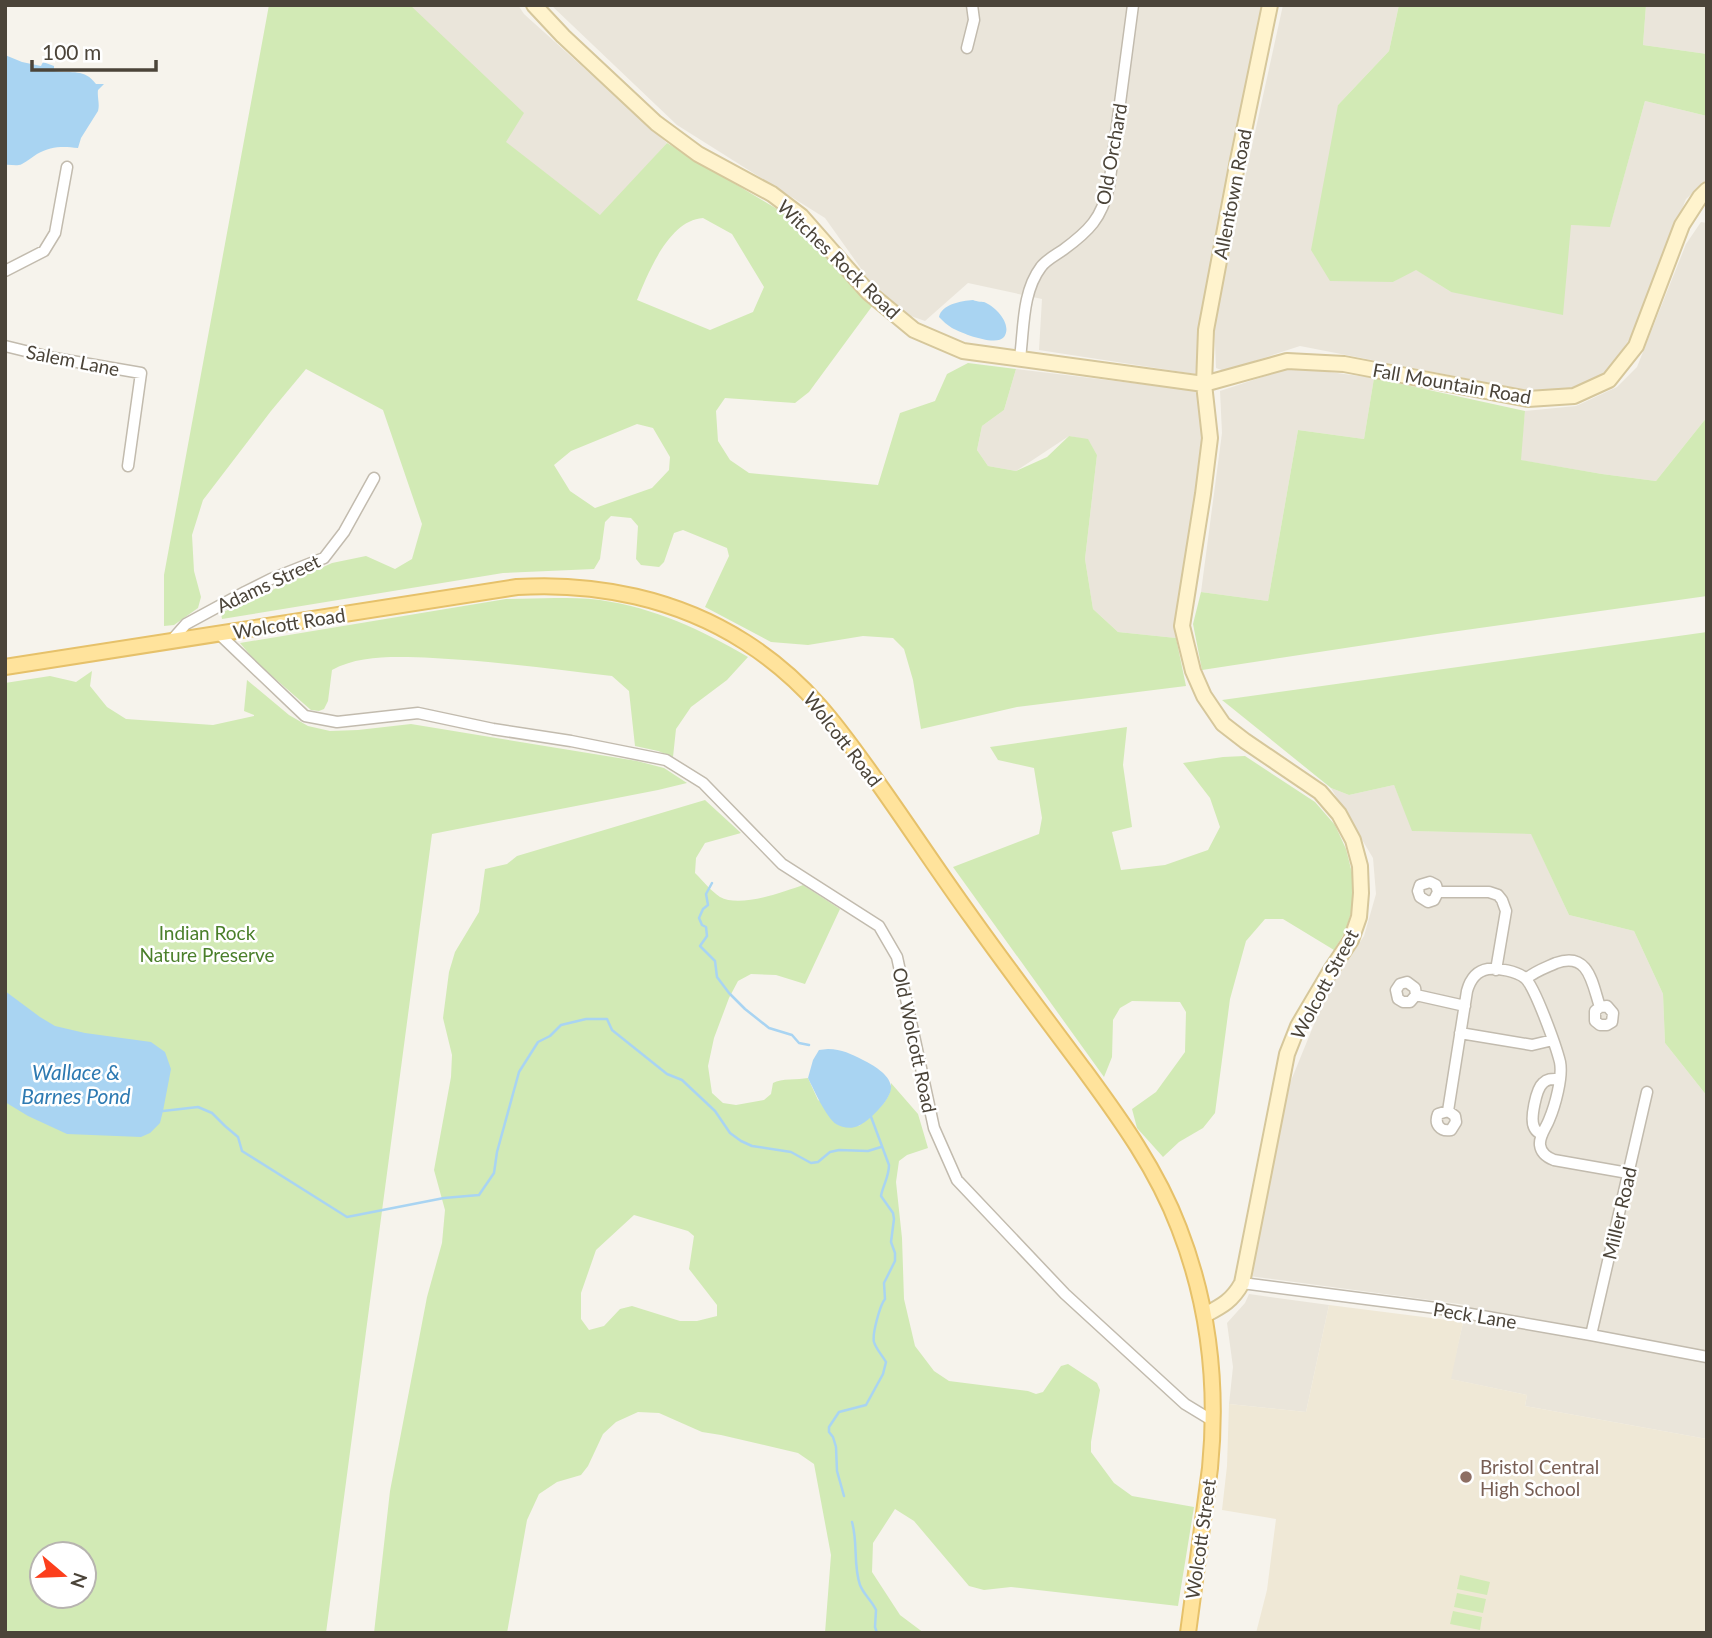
<svg xmlns="http://www.w3.org/2000/svg" width="1712" height="1638" font-family="Lato,sans-serif">
	<style>
		.residential { fill: #eae5da }
		.education { fill: #efe8d6 }
		.green { fill: #d2eab5; fill-rule: evenodd }
		.water { fill: #a9d4f2 }
		.lines { fill: none; stroke-linecap: round; stroke-linejoin: round }
		.stream { stroke: #a9d4f2; stroke-width: 2.5 }
		.street-casing { stroke: #c2bbae; stroke-width: 13 }
		.secondary-casing { stroke: #d6c79b; stroke-width: 18 }
		.primary-casing { stroke: #e6c16a; stroke-width: 18 }
		.street { stroke: #fff; stroke-width: 10 }
		.secondary { stroke: #fff3cd; stroke-width: 14 }
		.primary { stroke: #ffe39c; stroke-width: 14 }
		.education-dot { fill: #8d6e63; stroke: #fff; stroke-width: 2.5 }
		.labels { text-anchor: middle; dominant-baseline: central; stroke-width: 5; stroke-linejoin: round; paint-order: stroke }
		.street-label { font-size: 19px; fill: #4b4439; stroke: #fff }
		.park-label { font-size: 19px; fill: #4a7f2a; stroke: #fff }
		.education-label { font-size: 19px; fill: #785e54; stroke: #fff; text-anchor: start }
		.water-label { font-size: 21px; font-style: italic; fill: #2e7ab2; stroke: #fff }
	</style>
	<rect width="100%" height="100%" fill="#f6f3ec"/>
	<path class="residential" d="M410,5H518L524,14L667,143L601,216L505,142Z
		M551,5H1267L1195,374L1039,350L1042,299L968,283L925,321L908,315L872,284L825,218L677,125Z
		M1283,5H1399L1389,51L1338,105L1393,282L1415,269L1451,292L1571,225L1610,226L1645,101L1707,116V180L1686,199L1630,338L1606,374L1571,390H1526L1300,346L1224,371L1216,368L1214,319Z
		M1646,5H1707V54L1643,45Z
		M1701,222L1707,223V417L1656,481L1602,474L1520,460L1525,411L1576,406L1617,387L1637,367L1686,244Z
		M1292,367L1374,378L1364,439L1298,430L1268,601L1201,592L1222,433L1220,391Z
		M1016,369L1198,391L1202,440L1176,638L1118,632L1093,609L1085,559L1097,455L1088,440L1069,436L1016,471L988,466L977,450L982,426L1004,410Z
		M1394,785L1413,831L1531,833L1569,915L1634,931L1663,994L1665,1043L1707,1096V1439L1525,1406L1527,1395L1450,1379L1467,1305L1249,1276L1290,1083L1326,995L1364,936L1376,894L1373,858L1331,788L1349,795Z
		M1249,1294L1329,1305L1306,1412L1229,1404L1233,1367L1227,1323L1245,1303Z"/>
	<path class="education" d="M1329,1305L1463,1322L1451,1379L1527,1395L1525,1406L1707,1439V1633H1256L1267,1590L1276,1519L1222,1510L1227,1466L1229,1404L1306,1412Z"/>
	<path class="green" d="M269,5H410L524,113L506,142L600,215L667,143L792,218L873,305L809,392L795,403L725,398L716,411L718,441L730,460L749,473L878,485L900,413L935,401L947,374L968,363L1016,369L1004,410L982,426L977,450L988,466L1016,471L1047,457L1069,436L1088,439L1097,455L1085,559L1093,609L1118,632L1176,638L1186,686L1017,707L921,729L913,680L904,649L893,638L863,636L808,645L771,642L705,607L729,556L727,548L683,530L674,533L664,562L659,567L641,565L636,559L638,526L631,518L611,516L605,522L600,559L594,569L503,573L222,619L221,613L332,563L366,556L395,569L412,559L422,524L383,410L306,369L271,411L203,500L192,535L194,571L201,597L198,608L174,625L164,626V575ZM703,218L732,234L764,287L753,312L710,330L637,300C648,273 669,220 703,218ZM637,424L653,428L670,457L669,470L652,488L595,508L570,491L554,465L571,451Z
		M1399,5H1646L1643,45L1707,54V116L1645,101L1610,227L1571,225L1563,315L1451,292L1416,270L1393,282L1330,281L1311,250L1338,105L1389,51Z
		M1374,378L1525,411L1521,460L1602,474L1656,481L1707,417V596L1437,634L1202,670L1193,624L1201,592L1268,601L1298,430L1364,439Z
		M555,598C570,598 585,598 600,600C655,608 700,629 748,657L727,680L691,707L676,729L673,757L658,751L635,746L629,691L612,676C552,669 493,661 433,658C401,657 361,654 332,670L328,701L324,709L319,711L311,710L256,662L240,643L506,599Z
		M1707,632V1096L1665,1043L1663,994L1634,931L1569,915L1531,834L1412,831L1394,785L1349,795L1331,788L1222,700Z
		M92,671L90,686L107,707L126,719L213,725L254,716V715L244,711L247,680L289,715L308,726L330,731L358,730L411,724L637,761L664,768L687,783L658,790L432,834L326,1633H5V683L50,676L76,682ZM42,1554H84V1596H42Z
		M1127,727L1123,765L1132,827L1112,832L1121,870L1165,865L1208,850L1220,827L1210,798L1183,763L1223,757L1245,756L1315,802L1335,825L1346,849L1353,877V907L1345,932L1334,950L1283,919H1265L1246,941L1230,999L1215,1113L1203,1128L1179,1142L1163,1157L1137,1128L1132,1109L1156,1092L1185,1052L1186,1012L1180,1002L1132,1001L1120,1008L1113,1020L1112,1057L1104,1077L953,867L1039,834L1042,818L1034,768L998,760L990,747Z
		M705,800L741,833L705,843L696,858L695,873C703,881 711,891 720,897C740,908 783,892 803,885L840,909L805,984L776,975L751,974L738,981L729,998L714,1038L708,1066L712,1093L723,1103L736,1105L764,1100L771,1094L773,1083C781,1078 798,1080 808,1078L818,1100L859,1126C871,1115 892,1102 891,1083L918,1114L928,1148L907,1155L899,1161L896,1182L902,1238L904,1299L915,1346L934,1371L949,1381L1028,1391L1036,1394L1043,1392L1061,1366L1068,1364L1097,1383L1100,1390L1091,1442V1452L1114,1483L1132,1496L1194,1507L1178,1606L1011,1587L984,1590L969,1586L914,1521L895,1509L873,1543L872,1572L900,1615L924,1633H825L831,1555L814,1464L798,1453L721,1435L702,1432L659,1413L638,1412L616,1422L603,1434L588,1466L581,1475L557,1482L539,1494L527,1520L507,1633H374L390,1491L427,1297L442,1243L445,1210L434,1170L451,1077L452,1055L443,1018L449,972L455,952L479,912L485,869L507,864L517,856ZM634,1215L688,1231L694,1236L689,1269L717,1305V1316L697,1321H680L632,1306L620,1309L604,1326L589,1330L581,1319V1293L596,1250Z
		M1460,1575L1490,1582L1487,1595L1457,1589Z
		M1457,1593L1486,1599L1483,1613L1454,1607Z
		M1453,1611L1482,1617L1480,1630L1450,1624Z"/>
	<path class="water" d="M5,55L22,62L41,66L43,62L54,66V71C73,74 84,68 96,84H104L98,90C97,97 100,104 98,111L81,138L78,148C63,146 51,146 37,154C32,157 28,161 22,164C16,167 11,164 5,165Z
		M973,300C974,301 982,302 984,302C995,306 1013,324 1004,337C996,347 961,333 952,328C947,325 943,321 939,317C942,304 961,301 973,300Z
		M5,991L40,1017L55,1026L85,1033L151,1042L165,1052L171,1069L163,1111L160,1123L150,1133L141,1137L67,1134L28,1116L5,1102Z
		M828,1049C842,1049 851,1054 863,1060C873,1065 889,1074 891,1086C893,1098 868,1122 858,1126C852,1129 842,1128 836,1124C826,1117 814,1090 808,1078L813,1060L819,1050Z"/>
	<g class="lines">
		<path class="stream" d="M712,883L706,894L708,905L703,909L699,918L702,925L706,927L707,936L700,946L715,961L717,977L729,993L745,1009L769,1028L792,1035L799,1043L809,1045
			M163,1111L198,1107L212,1113L225,1126L238,1137L242,1151L347,1217L444,1198L479,1195L494,1173L497,1152L519,1072L538,1042L550,1036L561,1025L586,1019H607L612,1030L667,1074L682,1080L715,1111L730,1133L741,1141L752,1146L791,1152L811,1163L818,1162L830,1152L839,1150L868,1151L881,1147
			M844,1496L837,1471L836,1447L833,1437L829,1432V1427L839,1412L866,1405L883,1374L886,1362C882,1355 876,1349 874,1342C872,1334 880,1305 885,1299L884,1283L895,1261V1253L891,1242L894,1219L893,1213L881,1196C883,1185 889,1177 889,1165L870,1114
			M852,1522C858,1542 853,1565 860,1585C864,1595 872,1601 876,1610L875,1627L877,1633"/>
		<defs>
			<path id="street" d="M967,48L974,20L972,5
				M5,271L44,251L55,233L67,167
				M5,346L54,358L141,373L128,466
				M1020,358C1024,328 1022,292 1041,267C1046,260 1056,255 1063,250C1089,231 1102,218 1109,186L1133,5
				M219,634L305,716L337,722L418,713L493,729L571,741L666,760L703,783L782,864L879,926L897,957L934,1128L957,1180L1065,1294L1185,1404L1213,1421
				M171,641L186,624L245,592L271,579L324,558L344,532L374,478
				M1438,892L1434,900L1428,902L1420,897L1418,891L1420,885L1430,882L1436,885L1438,892H1489L1498,895L1502,900L1506,911L1496,970
				M1526,979C1535,971 1545,968 1556,963C1589,951 1592,983 1600,1007L1595,1011V1021L1600,1025H1607L1612,1022L1613,1013L1607,1006L1600,1007
				M1416,995L1410,1002H1403L1398,999L1396,990L1400,984L1407,982L1415,988L1416,995L1465,1006
				M1460,1033L1532,1045L1553,1040
				M1448,1111L1455,1116L1456,1122L1451,1130C1440,1132 1434,1124 1438,1114L1448,1111L1467,991C1470,980 1476,971 1488,969C1499,968 1516,971 1525,978C1535,987 1556,1046 1560,1062C1563,1077 1555,1106 1549,1120C1546,1128 1539,1136 1540,1145C1541,1153 1546,1157 1554,1160L1628,1173
				M1542,1135C1538,1132 1536,1132 1534,1127C1530,1119 1536,1089 1543,1083C1548,1078 1553,1079 1559,1079
				M1242,1283L1436,1308L1591,1335L1707,1357
				M1591,1335L1647,1092"/>
			<path id="secondary" d="M534,5L563,36L656,123L698,154L772,194L801,216L868,292L914,330L963,351L1204,384L1287,361L1344,364L1528,399L1574,396L1609,380L1636,346L1682,225L1700,197L1707,190
				M1205,1315C1222,1306 1232,1301 1242,1283L1287,1054L1298,1026L1331,970L1351,940L1359,917L1361,893L1360,866L1353,840L1339,814L1320,792L1245,741L1223,724L1204,696L1193,671L1182,626L1203,494L1210,438L1204,384L1206,330L1238,160L1270,5"/>
			<path id="primary" d="M5,667L517,587C596,582 678,599 745,642C805,680 838,726 878,783C910,828 940,874 972,918C1009,970 1047,1020 1085,1071C1121,1120 1157,1170 1179,1228C1209,1305 1218,1386 1210,1468L1188,1633"/>
		</defs>
		<use href="#street" class="street-casing"/>
		<use href="#secondary" class="secondary-casing"/>
		<use href="#primary" class="primary-casing"/>
		<use href="#street" class="street"/>
		<use href="#secondary" class="secondary"/>
		<use href="#primary" class="primary"/>
	</g>
	<circle class="education-dot" cx="1466" cy="1477" r="7"/>
	<g class="labels">
		<g class="street-label">
			<text transform="translate(1111 154) rotate(-80)">Old Orchard</text>
			<text transform="translate(1232 194) rotate(-79)">Allentown Road</text>
			<text transform="translate(839 259) rotate(44)">Witches Rock Road</text>
			<text transform="translate(73 360) rotate(11)">Salem Lane</text>
			<text transform="translate(1452 383) rotate(10)">Fall Mountain Road</text>
			<text transform="translate(268 583) rotate(-25)">Adams Street</text>
			<text transform="translate(289 623) rotate(-9)">Wolcott Road</text>
			<text transform="translate(843 739) rotate(52)">Wolcott Road</text>
			<text transform="translate(1324 984) rotate(-62)">Wolcott Street</text>
			<text transform="translate(915 1040) rotate(78)">Old Wolcott Road</text>
			<text transform="translate(1619 1213) rotate(-77)">Miller Road</text>
			<text transform="translate(1475 1315) rotate(9)">Peck Lane</text>
			<text transform="translate(1200 1539) rotate(-82)">Wolcott Street</text>
		</g>
		<g class="park-label">
			<text x="207" y="932">Indian Rock<tspan x="207" dy="22">Nature Preserve</tspan></text>
		</g>
		<g class="education-label">
			<text x="1480" y="1466">Bristol Central<tspan x="1480" dy="22">High School</tspan></text>
		</g>
		<g class="water-label">
			<text x="76" y="1071">Wallace &amp;<tspan x="76" dy="24">Barnes Pond</tspan></text>
		</g>
	</g>
	<rect width="1712" height="1638" fill="none" stroke="#4b4439" stroke-width="14"/>
	<g transform="translate(63 1575) rotate(109)"><circle r="33" fill="#ffffff" stroke="#b7b4b0" stroke-width="2"/>
	<path d="M0-5L12 26L0 18L-12 26Z" fill="#fc3f1d"/>
	<text y="-10" font-size="19" font-weight="bold" text-anchor="middle" fill="#4b4439">N</text>
	</g>
	<path d="M32 60v10h124v-10" fill="none" stroke="#4b4439" stroke-width="3.5"/>
	<text x="42" y="60" font-size="21" fill="#4b4439" stroke="#ffffff" stroke-width="5" paint-order="stroke">100 m</text>
</svg>
